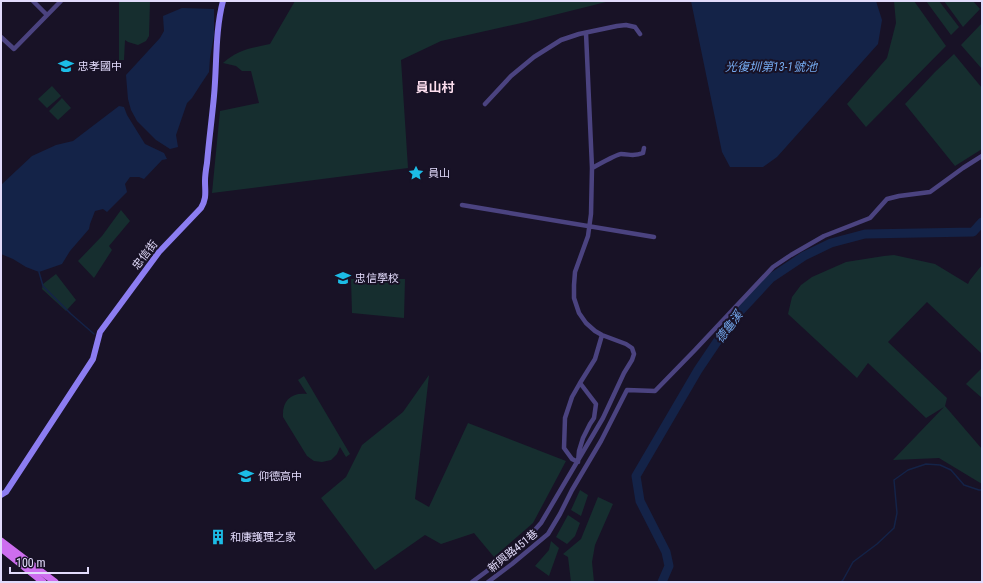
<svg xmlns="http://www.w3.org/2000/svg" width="983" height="583" font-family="'Roboto Condensed','Noto Sans TC',sans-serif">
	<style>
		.green { fill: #162e2f }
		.water { fill: #142348 }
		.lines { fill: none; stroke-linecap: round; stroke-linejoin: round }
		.stream { stroke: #142348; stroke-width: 1.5 }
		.river { stroke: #142348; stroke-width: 9 }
		.street { stroke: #4b4380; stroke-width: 4.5 }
		.secondary { stroke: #8c7df1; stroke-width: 6 }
		.primary { stroke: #cd6eef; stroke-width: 7 }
		.labels { text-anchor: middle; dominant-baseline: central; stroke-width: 4; stroke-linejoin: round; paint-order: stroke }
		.poi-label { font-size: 11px; fill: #e2dbfb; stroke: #181226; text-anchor: start }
		.street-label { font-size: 11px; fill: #e2dbfb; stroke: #181226 }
		.water-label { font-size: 12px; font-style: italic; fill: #75aaf0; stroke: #181226 }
		.quarter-label { font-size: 13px; font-weight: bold; fill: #fbdded; stroke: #181226 }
	</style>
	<rect width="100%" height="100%" fill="#181226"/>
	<path class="green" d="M119,1H150L149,36L146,41L138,45L128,42L125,40L124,60H119Z
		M295,1H610L526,22L441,41L401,60L408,168L212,193L220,111L259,103L251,71H242L236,66L223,63C237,50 251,48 270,44Z
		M894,1H914L946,46L866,127L847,104L887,58L896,23Z
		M926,1H939L959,27L951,35Z
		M944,1H973L980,9L963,27Z
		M982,23V69L961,45Z
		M954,54L982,88V149L955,166L905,104L935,72Z
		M52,86L61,96L47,108L38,99Z
		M62,98L71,108L58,120L49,111Z
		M121,210L130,221L109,246L112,250L94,278L78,261L102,236Z
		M894,255L935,264L968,284L970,280L982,265V354L927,302L888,342L947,398L945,406L982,449V484L939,458L893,460L944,407L926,418L868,363L857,378L788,314L792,297L801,285L812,277L846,262L884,256Z
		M56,274L76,300L66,311L42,289L43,284Z
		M351,279H405L404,318L352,313Z
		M982,368V398L966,384Z
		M429,375L415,499L429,507L468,423L566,461L533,523L494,557L474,533L441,544L425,535L375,570L321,498L346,477L362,445L403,412Z
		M304,376L350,454L346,457L340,447L337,454L331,460L322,462L314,461L307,456L283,417C282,401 291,392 307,394L298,380Z
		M580,490L588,495L581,516L571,510Z
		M598,497L613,504L595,545L592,562L594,582H571L568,557L563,554L581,539Z
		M568,515L580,523L575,536L567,544L556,537Z
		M551,541L559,548L549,576L535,566L549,550Z"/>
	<path class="water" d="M691,1H876L882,20L878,44L777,157L763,167H730L722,152Z
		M182,8L214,9V35L210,58L209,72L201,84L192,98L187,103L176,135L178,147L170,149L156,140L137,121L131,110L128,99L126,75L160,38L164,31L163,16Z
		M119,106L124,107L127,115L145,144L164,153L167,159L162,160L144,179L139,177H130L125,184L127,192L107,212L103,209L95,211L90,224L89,229L70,251L62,264L39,272L26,267L13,259L1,254V185L32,156L56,145L73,141Z"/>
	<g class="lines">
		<path class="stream" d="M39,272L43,286L71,314L94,334
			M841,582L843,580L853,562L877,544L894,528L897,513L894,480L908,470L926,464L940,465L951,470L964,485L979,490H982"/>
		<path class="river" d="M662,582L669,566L666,552L640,501L636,476L698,370L731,321L771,278L804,256L831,243L865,234L973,232L982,222"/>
		<path class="street" d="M33,1L47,15
			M1,37L14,49L61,1
			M485,104L511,76L534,57L561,40L579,34L617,26L626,25L635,27L640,34
			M592,168C596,166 617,154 621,154C630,154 633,157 643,153L644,148
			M462,205L654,237
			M580,383L596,404L594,418L590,424L583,438L579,451L578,462L572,459L564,448L565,418L572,397L580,383L595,359L602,335
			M472,582L514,551L526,540L541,523L603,418L624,373L632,360L634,354L632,348L626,344L602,335L595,331L586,323L579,313L574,298V285L575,272L588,236L591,214L592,168L586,33
			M488,582L512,564L548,534L560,514L572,490L601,441L627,390L655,391L694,351L773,267L791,255L824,236L870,218L887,199L899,196L930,192L963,168L982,156"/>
		<path class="secondary" d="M1,495L6,492L93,359L100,332L159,252L201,208C207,198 205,192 205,181C205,175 206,169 207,163C209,140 212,118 214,96C217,64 215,31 223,1"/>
		<path class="primary" d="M1,541L55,582
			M1,548L43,582"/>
	</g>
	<defs>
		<symbol id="school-bare" viewBox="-9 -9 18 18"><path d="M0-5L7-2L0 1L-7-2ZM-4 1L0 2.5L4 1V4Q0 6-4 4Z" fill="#1cbce6" stroke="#181226" stroke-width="2.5" paint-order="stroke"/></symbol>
		<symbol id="sight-bare" viewBox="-9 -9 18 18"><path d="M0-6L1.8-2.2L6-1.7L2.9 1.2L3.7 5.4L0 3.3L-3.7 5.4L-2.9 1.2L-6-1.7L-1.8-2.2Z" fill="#1cbce6" stroke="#181226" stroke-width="2.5" paint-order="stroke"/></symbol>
		<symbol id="building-bare" viewBox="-9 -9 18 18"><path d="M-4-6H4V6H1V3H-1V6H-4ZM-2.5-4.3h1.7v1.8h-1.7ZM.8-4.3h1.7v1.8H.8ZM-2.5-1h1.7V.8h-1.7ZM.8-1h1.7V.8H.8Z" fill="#1cbce6" stroke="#181226" stroke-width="2.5" paint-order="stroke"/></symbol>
	</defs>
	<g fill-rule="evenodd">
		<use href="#school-bare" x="55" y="55" width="22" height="22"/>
		<use href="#sight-bare" x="405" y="162" width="22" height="22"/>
		<use href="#school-bare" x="332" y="267" width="22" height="22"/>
		<use href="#school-bare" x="235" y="465" width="22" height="22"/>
		<use href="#building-bare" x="207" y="526" width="22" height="22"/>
	</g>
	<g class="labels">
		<g class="poi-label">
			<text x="78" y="66">忠孝國中</text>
			<text x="428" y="173">員山</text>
			<text x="355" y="278">忠信學校</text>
			<text x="258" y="476">仰德高中</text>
			<text x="230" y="537">和康護理之家</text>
		</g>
		<g class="street-label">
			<text transform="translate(145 255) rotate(-52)">忠信街</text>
			<text transform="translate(513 551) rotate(-39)">新興路451巷</text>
		</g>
		<g class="water-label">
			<text x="771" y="67">光復圳第13-1號池</text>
			<text transform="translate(729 327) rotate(-53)">德龜溪</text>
		</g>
		<g class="quarter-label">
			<text x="435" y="87">員山村</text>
		</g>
	</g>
	<rect width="983" height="583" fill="none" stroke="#e2dbfb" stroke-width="4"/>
	<path d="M10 567v6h78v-6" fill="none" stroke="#e2dbfb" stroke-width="2"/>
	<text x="16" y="567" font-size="12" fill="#e2dbfb" stroke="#181226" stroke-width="3" paint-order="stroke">100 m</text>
</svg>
